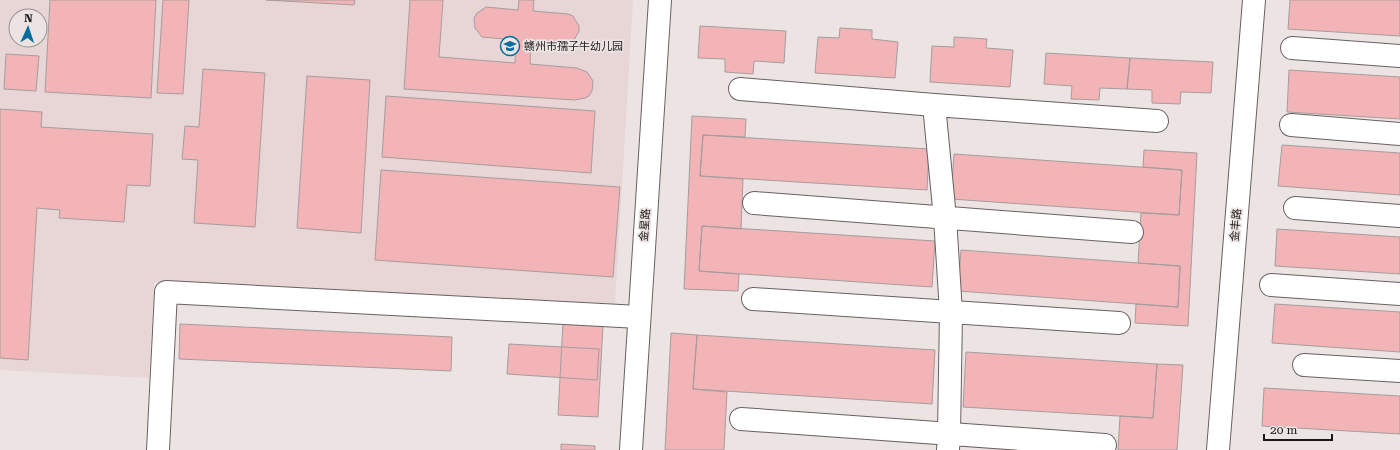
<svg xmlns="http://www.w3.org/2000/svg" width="1400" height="450" font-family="'Roboto Serif','Noto Sans SC',serif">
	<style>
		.built { fill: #e8d6d6; fill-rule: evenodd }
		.building { fill: #f3b4b7; stroke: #a59d9d }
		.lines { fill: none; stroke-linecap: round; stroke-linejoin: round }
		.minor-casing { stroke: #696161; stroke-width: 24 }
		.tertiary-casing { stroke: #696161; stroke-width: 24 }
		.minor { stroke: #fff; stroke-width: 22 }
		.tertiary { stroke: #fff; stroke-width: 22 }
		.labels { text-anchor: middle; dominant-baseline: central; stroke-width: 3.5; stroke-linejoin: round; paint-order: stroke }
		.poi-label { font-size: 11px; fill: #1b1818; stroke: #ece3e3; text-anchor: start }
		.street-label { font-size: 11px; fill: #1b1818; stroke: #ece3e3 }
	</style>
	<rect width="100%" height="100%" fill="#ece3e3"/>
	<path class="built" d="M0,0H633L615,304L154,282L149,378L0,370ZM16,16H40V40H16Z"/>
	<path class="building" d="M50,0H156L151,98L45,92Z
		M163,0H189L183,94L157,93Z
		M266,0H355L354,5Z
		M410,0H443L439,57L515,63L516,40L482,37L475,28L474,18L477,13L486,7L518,10L519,0H534L533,11L568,14L573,16L579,26V31L574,40L564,44L531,42L530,64L577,68L587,72L593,81L592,91L589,96L585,98L575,100L404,89Z
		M1290,0H1400V36L1288,29Z
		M700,26L786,31L784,63L754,61L753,74L725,72V59L698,58Z
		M840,28L872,30V39L898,42L895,78L815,73L818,37L839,38Z
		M954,37L987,39L986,48L1013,50L1010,87L930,82L932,46L954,47Z
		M1046,53L1130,58L1127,89L1100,88L1099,100L1071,99L1072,86L1044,84Z
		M6,54L39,56L36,91L4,89Z
		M1130,58L1213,62L1211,93L1181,92L1180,104L1152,103V90L1127,89Z
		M203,69L265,73L255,227L194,223L198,160L182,159L185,126L199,127Z
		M1289,70L1400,77V119L1287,112Z
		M307,76L370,80L361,233L297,228Z
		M386,96L595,111L591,173L382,157Z
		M0,109L42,112L41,127L153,134L150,186L127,185L124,222L59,218L60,210L37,208L28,360L0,358Z
		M692,116L746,119L745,137L703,135L700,176L743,179L741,229L702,226L699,271L739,274L738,291L684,289Z
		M703,135L929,149L927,190L700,176Z
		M1282,145L1400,153V195L1278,186Z
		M1144,150L1197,153L1188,326L1135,323L1136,304L1178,307L1180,266L1138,263L1141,213L1179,215L1182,170L1143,167Z
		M954,154L1182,170L1179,215L951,199Z
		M381,170L620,187L613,277L375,260Z
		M702,226L935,241L932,287L699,271Z
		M1277,229L1400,237V274L1275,266Z
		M961,250L1180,266L1178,307L958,291Z
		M1275,304L1400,312V352L1272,343Z
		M563,322L603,325L598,417L558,415Z
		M180,324L452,337L451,371L179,359Z
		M671,333L697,335L693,389L727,392L724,450H665Z
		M697,335L935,350L932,404L693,389Z
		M509,344L599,349L597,380L507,374Z
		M966,352L1157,364L1153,418L963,407Z
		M1157,364L1183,365L1177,450H1118L1120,416L1153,418Z
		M1264,388L1400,396V434L1262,426Z
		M561,444L595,446V450H561Z"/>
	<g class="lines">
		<defs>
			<path id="minor" d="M1292,48L1400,56
				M740,89L934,105L1157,121
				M934,105L945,218L951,312L949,434L948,450
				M1291,125L1400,134
				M754,203L1132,232
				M1295,208L1400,216
				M1271,285L1400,294
				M753,299L1119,323
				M1304,365L1400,371
				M741,419L1105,445
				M158,450L166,292L639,317"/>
			<path id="tertiary" d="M631,450L660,0
				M1218,450L1254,0"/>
		</defs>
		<use href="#minor" class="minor-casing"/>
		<use href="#tertiary" class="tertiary-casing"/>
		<use href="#minor" class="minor"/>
		<use href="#tertiary" class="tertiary"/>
	</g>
	<defs>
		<symbol id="school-ring" viewBox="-11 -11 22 22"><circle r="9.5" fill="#ece3e3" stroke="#046d9a" stroke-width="1.5"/><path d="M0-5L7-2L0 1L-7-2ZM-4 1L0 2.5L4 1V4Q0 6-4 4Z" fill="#046d9a"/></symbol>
	</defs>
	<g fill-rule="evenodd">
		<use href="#school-ring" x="499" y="35" width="22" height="22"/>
	</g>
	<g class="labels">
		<g class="poi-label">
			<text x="524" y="46">赣州市孺子牛幼儿园</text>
		</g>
		<g class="street-label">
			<text transform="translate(645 225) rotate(-86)">金星路</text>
			<text transform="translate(1236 225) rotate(-85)">金丰路</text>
		</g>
	</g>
	<g transform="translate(28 28) rotate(3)"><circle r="19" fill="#ece3e3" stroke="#989292"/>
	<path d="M0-3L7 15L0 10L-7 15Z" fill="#046d9a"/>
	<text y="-6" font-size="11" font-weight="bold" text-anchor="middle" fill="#1b1818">N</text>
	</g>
	<path d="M1264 434v6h68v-6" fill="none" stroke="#1b1818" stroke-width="2"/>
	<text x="1270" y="434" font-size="12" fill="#1b1818" stroke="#ece3e3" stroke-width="3" paint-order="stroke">20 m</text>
</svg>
